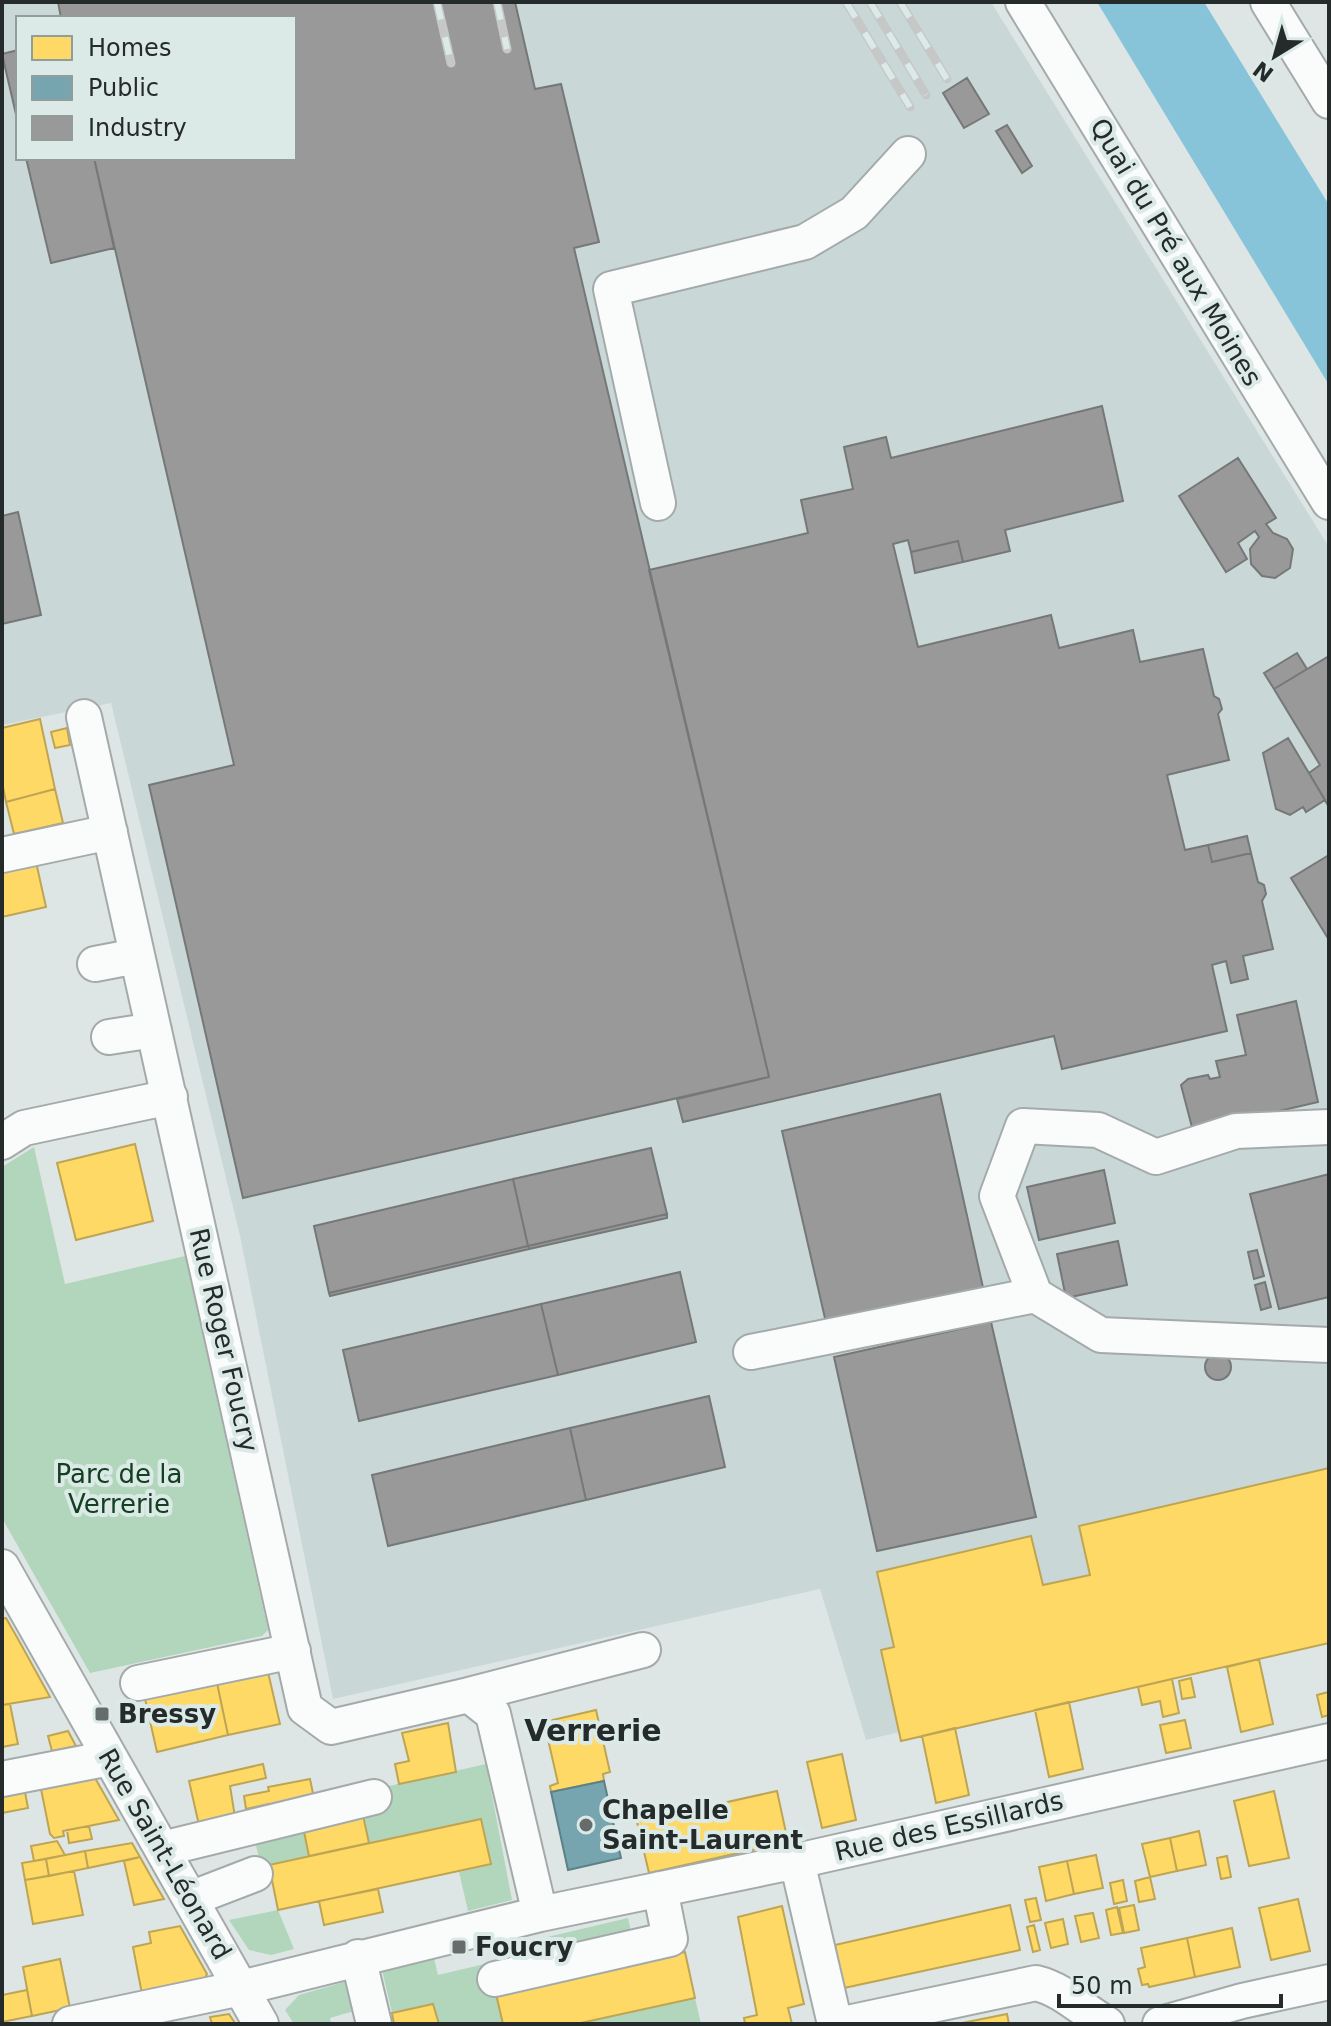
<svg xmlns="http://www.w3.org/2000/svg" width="1331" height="2026" font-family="'DejaVu Sans',sans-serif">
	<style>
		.built { fill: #c9d8d7; fill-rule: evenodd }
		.green { fill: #b1d6bb }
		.water { fill: #87c4da }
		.homes { fill: #ffd966; stroke: #bea554; stroke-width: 2 }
		.public { fill: #76a5af; stroke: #5e8087; stroke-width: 2 }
		.industry { fill: #999; stroke: #767878; stroke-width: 2 }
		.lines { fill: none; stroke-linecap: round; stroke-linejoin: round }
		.minor-casing { stroke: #a4aaaa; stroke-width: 38 }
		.minor { stroke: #fafbfb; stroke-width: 34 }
		.rail-casing { stroke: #c6c8c8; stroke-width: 9 }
		.rail { stroke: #dbe9e7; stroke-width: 6; stroke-dasharray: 18; stroke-linecap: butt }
		.poi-dot { fill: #666c6b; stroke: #dbe9e7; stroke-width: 3 }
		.labels { text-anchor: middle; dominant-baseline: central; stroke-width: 8; stroke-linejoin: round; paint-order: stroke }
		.street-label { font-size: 26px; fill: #252b2a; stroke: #dbe9e7 }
		.park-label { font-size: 26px; fill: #134020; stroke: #dbe9e7 }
		.poi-label { font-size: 26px; font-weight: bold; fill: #252b2a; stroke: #dbe9e7; text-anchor: start }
		.quarter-label { font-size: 30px; font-weight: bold; fill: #252b2a; stroke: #dbe9e7 }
	</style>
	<rect width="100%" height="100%" fill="#dee6e5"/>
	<path class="built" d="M2,2H991L1329,547V1630L866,1740L820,1589L333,1699L240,1236L111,703L2,725ZM18,18H294V158H18Z"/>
	<path class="green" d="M34,1147L65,1284L185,1256L268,1630L262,1636L90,1673L2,1518V1167Z
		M486,1764L512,1900L468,1911L459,1872L491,1864L481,1819L369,1843L358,1793Z
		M302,1822L309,1856L261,1867L253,1833Z
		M278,1910L294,1949L271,1955L249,1950L229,1920Z
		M628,1918L632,1936L527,1961L522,1943Z
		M434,1958L438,1975L489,1963L503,2024H438L433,2004L392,2013L382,1970Z
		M348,1981L354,2011L330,2018L331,2024H294L285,2010L299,1995Z
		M695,1998L701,2024H577Z"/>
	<path class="water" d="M1097,2H1204L1329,205V385Z"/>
	<path class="homes" d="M40,719L55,789L6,802L2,782V728Z
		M67,728L70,745L55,748L51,732Z
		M55,789L63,823L14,834L6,802Z
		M36,862L46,907L2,917V870Z
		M135,1144L153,1221L76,1240L57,1163Z
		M1329,1468V1643L901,1741L881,1650L894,1647L877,1572L1031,1536L1043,1585L1090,1575L1079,1526Z
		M6,1618L18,1639L50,1697L2,1705V1619Z
		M1259,1659L1273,1724L1241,1732L1227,1667Z
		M268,1672L280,1724L228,1735L217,1683Z
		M1191,1678L1195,1697L1182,1699L1179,1681Z
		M1172,1679L1179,1713L1163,1717L1160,1701L1142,1705L1138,1687Z
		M217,1683L228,1735L157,1752L145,1699Z
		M1328,1692L1329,1715L1322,1717L1317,1695Z
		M1069,1702L1083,1769L1049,1777L1035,1710Z
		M10,1704L18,1744L2,1747V1705Z
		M596,1710L610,1772L603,1774L604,1781L551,1792L550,1786L558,1783L544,1722Z
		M1185,1720L1191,1748L1166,1753L1160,1725Z
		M448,1723L456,1772L399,1784L395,1764L409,1761L402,1733Z
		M955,1728L969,1795L936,1803L922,1736Z
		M68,1731L76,1746L52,1751L48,1736Z
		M842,1754L856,1820L822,1828L807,1762Z
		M263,1764L266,1778L230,1786L235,1817L199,1825L189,1781Z
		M95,1778L119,1820L63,1831L64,1836L54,1838L50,1834L41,1789Z
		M310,1779L315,1803L271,1813L269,1804L246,1809L244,1796L269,1791L268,1787Z
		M777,1791L788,1842L649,1873L637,1822Z
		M1274,1791L1289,1858L1249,1866L1234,1801Z
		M25,1792L28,1808L2,1813V1796Z
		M362,1811L369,1843L309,1856L302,1822Z
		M481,1819L491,1864L278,1910L269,1865Z
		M89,1826L92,1839L69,1843L67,1830Z
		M1199,1831L1206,1865L1177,1871L1170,1838Z
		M1170,1838L1177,1871L1150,1877L1142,1844Z
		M57,1841L65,1855L34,1861L31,1846Z
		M132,1843L140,1857L88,1868L85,1851Z
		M85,1851L88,1868L49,1876L46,1859Z
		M1096,1855L1103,1888L1074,1894L1067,1861Z
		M1227,1856L1231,1877L1221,1879L1217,1858Z
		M140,1857L154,1882L164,1899L134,1905L124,1861Z
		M46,1859L49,1876L25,1880L22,1863Z
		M1067,1861L1074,1894L1046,1901L1039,1867Z
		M74,1871L83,1915L33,1924L25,1880Z
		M1150,1877L1155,1899L1139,1902L1135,1881Z
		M1123,1880L1127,1901L1114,1904L1110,1883Z
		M378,1889L383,1912L324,1925L319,1901Z
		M1036,1898L1041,1920L1030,1922L1025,1900Z
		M1298,1899L1310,1951L1271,1960L1259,1908Z
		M1010,1905L1020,1950L844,1988L835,1945Z
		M1134,1905L1139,1930L1124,1933L1119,1908Z
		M782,1906L804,2004L788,2008L792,2024H745L744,2018L757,2015L738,1917Z
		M1117,1907L1123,1933L1111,1935L1106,1910Z
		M1093,1913L1099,1938L1081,1942L1075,1916Z
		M1063,1919L1068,1944L1051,1948L1045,1923Z
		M1034,1925L1040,1950L1033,1952L1027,1927Z
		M180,1926L207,1974L203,1982L142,1994L133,1947L151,1943L149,1932Z
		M1232,1928L1240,1967L1195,1977L1187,1938Z
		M1187,1938L1195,1977L1149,1987L1148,1984L1142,1985L1138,1969L1145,1967L1141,1948Z
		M685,1952L695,1998L576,2024H503L496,1994Z
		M60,1959L70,2008L32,2016L23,1967Z
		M27,1990L32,2016L2,2022V1995Z
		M433,2004L439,2024H394L392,2013Z
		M229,2014L235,2023L212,2024L210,2017Z
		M1007,2014L1009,2024L962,2023Z"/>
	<path class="public" d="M604,1781L621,1858L568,1870L551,1792Z"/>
	<path class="industry" d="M58,2H515L535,89L561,84L599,242L574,248L769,1077L243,1198L149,785L234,765L94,158H294V18H61Z
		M18,50V123L2,54Z
		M967,78L989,114L964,128L943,93Z
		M1007,125L1032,166L1022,173L996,131Z
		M26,158H94L114,248L51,263Z
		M1102,406L1123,501L1005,530L1010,551L963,562L958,541L911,552L908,540L893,544L918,647L1051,615L1059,648L1133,630L1140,662L1203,649L1214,696L1219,699L1222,709L1218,714L1229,760L1167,775L1185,850L1208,845L1212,862L1251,853L1258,882L1264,885L1266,894L1262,901L1273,949L1243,956L1248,979L1231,983L1226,961L1212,965L1227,1031L1062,1069L1054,1036L683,1122L677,1099L769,1077L649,570L808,533L801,500L853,489L844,447L886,437L891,458Z
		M1238,458L1276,518L1266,524L1273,533L1287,539L1293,549L1290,568L1275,578L1262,576L1251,564L1250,549L1259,537L1255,531L1238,543L1247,559L1226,572L1179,496Z
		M18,512L41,615L2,624V516Z
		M958,541L963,562L915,573L911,552Z
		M1297,653L1307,669L1274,689L1264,673Z
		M1329,656V807L1309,773L1320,765L1274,689Z
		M1288,738L1325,800L1306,812L1303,807L1290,815L1276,809L1263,753Z
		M1247,836L1251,853L1212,862L1208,845Z
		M1329,855V940L1291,878Z
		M1296,1001L1318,1102L1193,1131L1181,1085L1188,1079L1208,1075L1210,1079L1220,1077L1216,1061L1246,1055L1237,1015Z
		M940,1094L984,1292L827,1327L782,1131Z
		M651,1148L667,1214L528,1246L513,1179Z
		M1104,1170L1115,1223L1039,1240L1027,1187Z
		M1329,1174V1297L1279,1309L1250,1194Z
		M513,1179L528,1246L329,1293L314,1226Z
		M667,1214V1218L529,1249L528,1246Z
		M1118,1241L1127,1285L1066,1298L1057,1254Z
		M528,1246L529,1249L330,1296L329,1293Z
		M1257,1250L1264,1276L1254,1279L1248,1252Z
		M680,1272L696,1342L558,1375L541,1304Z
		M1265,1282L1271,1307L1261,1310L1255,1285Z
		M541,1304L558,1375L359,1421L343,1350Z
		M991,1322L1036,1517L877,1551L834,1357Z
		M1205 1367a13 13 0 1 1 26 0a13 13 0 1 1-26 0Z
		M709,1396L725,1467L586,1500L570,1428Z
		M570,1428L586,1500L388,1546L372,1475Z"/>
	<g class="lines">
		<defs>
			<path id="minor" d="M1023,2L1329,502
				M1268,2L1329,101
				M658,503L611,289L805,242L854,213L908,154
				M84,717L305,1708L331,1727L469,1695L493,1714L540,1914
				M2,855L110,832
				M95,964L137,956
				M109,1037L154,1030
				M1329,1127L1236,1131L1156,1157L1098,1130L1023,1126L997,1196L1035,1295L1101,1335L1329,1345
				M2,1142L24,1128L170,1097
				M751,1352L1035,1295
				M2,1567L261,2024
				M138,1683L293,1651
				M469,1695L643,1650
				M2,1779L110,1758
				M162,1849L374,1797
				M797,1861L835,2024
				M190,1899L255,1874
				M358,1957L374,2024
				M495,1979L670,1939L660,1889
				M70,2024L241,1988L540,1914L797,1861L1329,1741
				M843,2024L1036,1983C1064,1990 1082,2010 1107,2024
				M1160,2024L1242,2001L1329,1982"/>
		</defs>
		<use href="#minor" class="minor-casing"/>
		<use href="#minor" class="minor"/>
		<defs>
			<path id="rail" d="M437,2L451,63
				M497,2L507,49
				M846,2L910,107
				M870,2L926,95
				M900,2L947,79"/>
		</defs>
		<use href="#rail" class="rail-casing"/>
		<use href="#rail" class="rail"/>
	</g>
	<g class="poi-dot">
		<rect x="94" y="1706" width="16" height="16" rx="4"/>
		<circle cx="586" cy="1825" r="8"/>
		<rect x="451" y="1939" width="16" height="16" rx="4"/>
	</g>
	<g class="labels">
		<g class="street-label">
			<text transform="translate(1176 252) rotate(59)">Quai du Pré aux Moines</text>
			<text transform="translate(224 1340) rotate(77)">Rue Roger Foucry</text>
			<text transform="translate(949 1826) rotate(-13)">Rue des Essillards</text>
			<text transform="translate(165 1854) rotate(60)">Rue Saint-Léonard</text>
		</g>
		<g class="park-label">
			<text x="119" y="1474">Parc de la<tspan x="119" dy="30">Verrerie</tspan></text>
		</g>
		<g class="poi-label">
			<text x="118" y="1714">Bressy</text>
			<text x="602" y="1810">Chapelle<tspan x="602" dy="30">Saint-Laurent</tspan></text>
			<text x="475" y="1947">Foucry</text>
		</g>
		<g class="quarter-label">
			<text x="593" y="1730">Verrerie</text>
		</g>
	</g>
	<rect width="1331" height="2026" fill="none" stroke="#252b2a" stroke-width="8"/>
	<rect x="16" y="16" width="280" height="144" fill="#dbe9e7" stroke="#929d9b" stroke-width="2"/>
	<rect x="32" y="36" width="40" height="24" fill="#ffd966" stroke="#929d9b" stroke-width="2"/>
	<text x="88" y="56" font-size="24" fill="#252b2a">Homes</text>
	<rect x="32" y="76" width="40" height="24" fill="#76a5af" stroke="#929d9b" stroke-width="2"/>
	<text x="88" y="96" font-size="24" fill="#252b2a">Public</text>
	<rect x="32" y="116" width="40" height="24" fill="#999999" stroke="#929d9b" stroke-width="2"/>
	<text x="88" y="136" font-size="24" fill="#252b2a">Industry</text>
	<g transform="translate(1275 56) rotate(217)" stroke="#dbe9e7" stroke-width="6" paint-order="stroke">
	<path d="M0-6L14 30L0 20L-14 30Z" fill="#252b2a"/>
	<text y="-12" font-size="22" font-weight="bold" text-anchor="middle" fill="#252b2a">N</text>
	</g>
	<path d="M1059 1994v12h222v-12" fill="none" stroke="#252b2a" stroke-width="4"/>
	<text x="1071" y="1994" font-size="24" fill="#252b2a" stroke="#dbe9e7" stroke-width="6" paint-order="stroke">50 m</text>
</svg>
